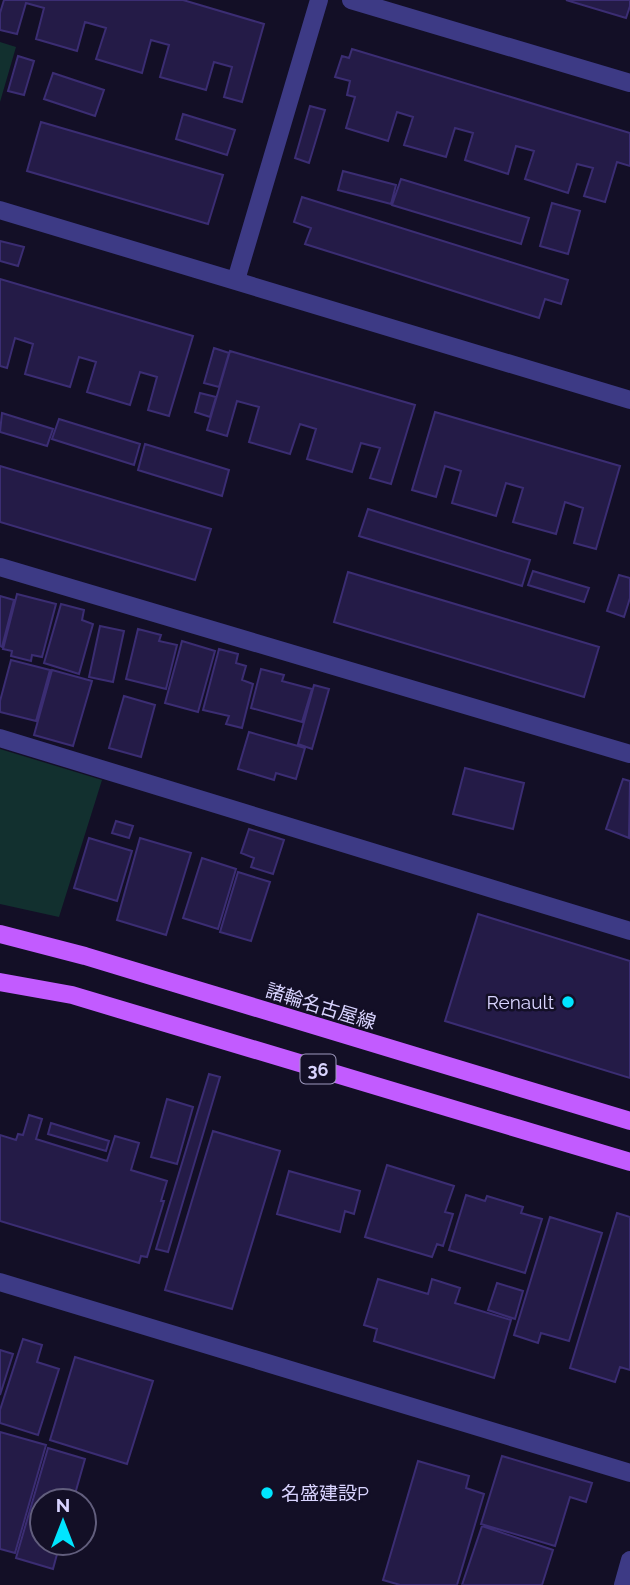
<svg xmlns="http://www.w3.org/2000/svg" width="630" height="1585" font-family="Raleway,'Noto Sans JP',sans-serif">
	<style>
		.green { fill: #12302f }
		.building { fill: #241b47; stroke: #3b2d73; stroke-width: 2 }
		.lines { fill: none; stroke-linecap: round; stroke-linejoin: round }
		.street { stroke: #3d3a85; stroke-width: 18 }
		.primary { stroke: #c25bff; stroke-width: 18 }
		.poi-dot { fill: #00e5ff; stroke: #130f26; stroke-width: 2.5 }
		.labels { text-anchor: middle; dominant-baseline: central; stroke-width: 5; stroke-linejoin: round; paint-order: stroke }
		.shield { fill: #130f26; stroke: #9e99be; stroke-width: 2 }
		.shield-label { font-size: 18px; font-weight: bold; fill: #d9d4ff }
		.poi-label { font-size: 19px; fill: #d9d4ff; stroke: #130f26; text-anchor: end }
		.street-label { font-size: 19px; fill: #d9d4ff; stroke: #130f26 }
	</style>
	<rect width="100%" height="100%" fill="#130f26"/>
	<path class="green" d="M0,42L16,47L0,102Z
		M0,749L102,780L59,917L0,904Z"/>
	<path class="building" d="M4,0H183L264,24L242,102L224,97L232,67L214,62L206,90L160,77L169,45L151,40L142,73L96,59L106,28L85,22L77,51L36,39L44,8L26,3L17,34L0,30V13Z
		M566,0H630V6L626,18Z
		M352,49L630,133V166L617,162L605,202L584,196L593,168L577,164L568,193L525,179L534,151L516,146L508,174L465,160L473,133L455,128L446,157L404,145L413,117L397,112L388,141L346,128L355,97L347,95L350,81L335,77L342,56L349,58Z
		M18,56L34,61L24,95L8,91Z
		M53,73L104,90L95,116L44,99Z
		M310,106L325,110L309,163L295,158Z
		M183,114L235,130L227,155L176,139Z
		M41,122L223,175L208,224L27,171Z
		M343,171L396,185L391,204L338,190Z
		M401,179L529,218L521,244L392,205Z
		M302,197L568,280L561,304L545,299L539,318L305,244L311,228L294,222Z
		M552,203L580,211L568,254L540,246Z
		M0,241L24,247L18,266L0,261Z
		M0,279L193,336L169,416L148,410L157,377L140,372L130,405L87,392L96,362L79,357L70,387L25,374L33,344L15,338L7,368L0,366Z
		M214,348L229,353L219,387L204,383Z
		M230,351L415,405L391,484L370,478L380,448L361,443L352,472L307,459L316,429L300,424L290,454L249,442L259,407L237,401L227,436L207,430Z
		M200,393L216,397L210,417L195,412Z
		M435,412L620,466L596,549L574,543L583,508L565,502L556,534L513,522L523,488L506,483L496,516L452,503L461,471L445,466L436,497L412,490Z
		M2,413L53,429L47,446L0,432Z
		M59,419L140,444L134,465L52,439Z
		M145,444L229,470L222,496L138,470Z
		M0,466L211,529L195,580L0,522Z
		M368,509L530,560L522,586L359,536Z
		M533,571L589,588L584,602L528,585Z
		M348,572L599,647L584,697L334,622Z
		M619,575L630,578V598L624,617L607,611Z
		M17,594L56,604L42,657L32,655L31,661L11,656L12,651L3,649Z
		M0,596L14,600L2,647L0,646Z
		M61,604L84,610L82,620L93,624L79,674L44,663Z
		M100,626L124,631L113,682L89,677Z
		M138,629L161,635L159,641L177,645L166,689L126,679Z
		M182,641L215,651L198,712L165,703Z
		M219,649L238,654L236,663L246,666L242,680L253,684L242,728L226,724L229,716L203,710Z
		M11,660L50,670L36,721L0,712V701Z
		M261,669L284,675L282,681L312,689L302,722L251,708Z
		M52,670L92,681L73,746L34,735Z
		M314,685L329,689L312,749L298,744Z
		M124,696L155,705L141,757L109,748Z
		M249,732L305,748L296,779L276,773L274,780L238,769Z
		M465,768L524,783L513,829L453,814Z
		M623,779L630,781L629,838L606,829Z
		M116,821L133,826L129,838L112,833Z
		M249,829L284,840L273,874L251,867L254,858L241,853Z
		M89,838L132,851L117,901L74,888Z
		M140,838L191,853L166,935L117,920Z
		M202,858L236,869L218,929L183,918Z
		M238,872L270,882L251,941L220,932Z
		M478,914L630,961V1078L445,1021Z
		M209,1074L220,1077L168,1252L156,1249Z
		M167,1099L193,1107L177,1164L151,1157Z
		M29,1115L42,1119L36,1139L107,1161L115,1136L139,1143L131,1170L167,1181L161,1201H164L147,1257L141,1256L139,1263L0,1221V1135L16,1140L18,1134L23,1135Z
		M51,1123L109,1141L106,1151L48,1134Z
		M213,1131L280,1151L232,1309L165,1290Z
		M387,1165L454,1186L445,1212L453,1214L443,1246L437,1244L432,1257L365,1237Z
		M289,1171L360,1191L354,1214L345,1211L340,1232L277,1214Z
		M466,1195L485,1201L487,1196L523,1207L521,1213L542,1219L525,1273L449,1250Z
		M617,1213L630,1217V1370L620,1367L615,1382L570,1368Z
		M550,1217L602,1233L569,1341L541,1333L538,1343L514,1335Z
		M378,1279L428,1294L432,1279L460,1288L455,1303L511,1320L494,1378L374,1341L377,1329L364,1325Z
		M497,1283L523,1291L515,1319L488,1310Z
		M23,1339L42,1345L37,1362L59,1369L38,1435L0,1423V1410Z
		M0,1350L13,1354L0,1395Z
		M75,1357L153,1381L127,1464L50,1440Z
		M0,1432L46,1445L15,1553L0,1549Z
		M48,1448L85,1459L73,1501H42V1543H60L53,1569L16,1558Z
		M502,1456L592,1483L586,1502L570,1497L555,1546L481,1524Z
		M418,1461L469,1476L466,1488L484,1494L457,1585H400L383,1580Z
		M482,1526L553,1550L542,1585H462Z"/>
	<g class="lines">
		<path class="street" d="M351,0L630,83
			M0,210L630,400
			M236,280L319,0
			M0,567L630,754
			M0,738L630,931
			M0,1282L630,1473
			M623,1585L630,1560"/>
		<path class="primary" d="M0,934L85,956L630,1121
			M0,982L72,995L630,1162"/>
	</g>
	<g class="poi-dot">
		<circle cx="568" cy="1002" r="7"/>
		<circle cx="267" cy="1493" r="7"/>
	</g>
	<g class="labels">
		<rect class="shield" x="300.5" y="1054.5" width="35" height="29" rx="5"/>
		<g class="shield-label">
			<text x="318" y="1069">36</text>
		</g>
		<g class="poi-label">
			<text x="554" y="1002">Renault</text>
			<text x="281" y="1493" text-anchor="start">名盛建設P</text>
		</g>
		<g class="street-label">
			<text transform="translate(321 1006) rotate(17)">諸輪名古屋線</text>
		</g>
	</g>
	<g transform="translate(63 1522)"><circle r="33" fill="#130f26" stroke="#625e7d" stroke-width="2"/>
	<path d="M0-5L12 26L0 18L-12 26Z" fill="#00e5ff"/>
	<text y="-10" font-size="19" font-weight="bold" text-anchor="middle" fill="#d9d4ff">N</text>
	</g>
</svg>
